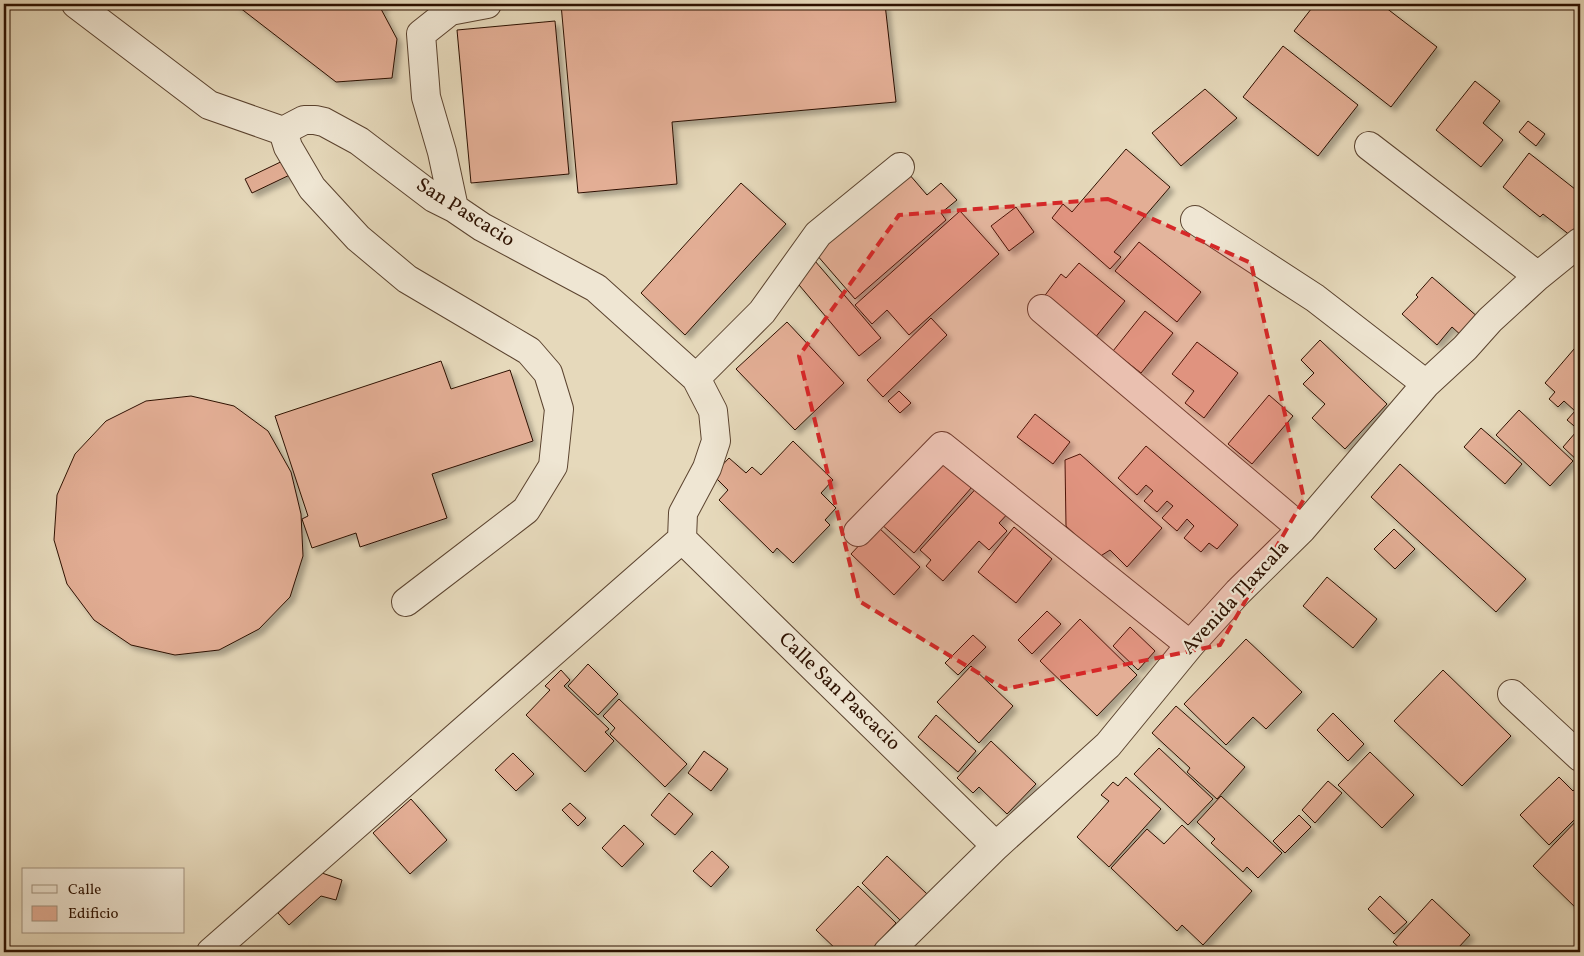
<svg xmlns="http://www.w3.org/2000/svg" width="1584" height="956" font-family="Vollkorn,serif">
	<style>
		.building { fill: #e3ae95; stroke: #2d1100; filter: url(#shadow) }
		.lines { fill: none; stroke-linecap: round; stroke-linejoin: round }
		.minor-casing { stroke: #5b432f; stroke-width: 30 }
		.minor { stroke: #efe6d3; stroke-width: 28 }
		.marked { fill: #d62828; fill-opacity: 0.2; stroke: #d62828; stroke-width: 4; stroke-dasharray: 10 6; stroke-linejoin: round }
		.labels { text-anchor: middle; dominant-baseline: central; stroke-width: 4.5; stroke-linejoin: round; paint-order: stroke }
		.street-label { font-size: 20px; fill: #2d1100; stroke: #efe6d3 }
	</style>
	<defs>
		<filter id="shadow"><feDropShadow dx="4.5" dy="4.5" stdDeviation="2.5" flood-color="#0004"/></filter>
	</defs>
	<rect width="100%" height="100%" fill="#e6d9bb"/>
	<filter id="stains"><feTurbulence type="fractalNoise" baseFrequency=".004" numOctaves="4"/><feColorMatrix values="0 0 0 0 .2 0 0 0 0 .09 0 0 0 0 .02 0 0 0 .5 -.17"/></filter>
	<radialGradient id="worn" r=".72"><stop offset=".6" stop-color="#630" stop-opacity="0"/><stop offset="1" stop-color="#630" stop-opacity=".3"/></radialGradient>
	<path class="building" d="M235,4H386L381,9L397,39L392,78L336,82Z
		M561,4H885L896,102L672,122L677,184L578,193Z
		M1315,4H1381L1437,47L1391,107L1294,31Z
		M555,21L569,174L471,183L457,30Z
		M1283,46L1358,105L1318,156L1243,97Z
		M1475,81L1500,101L1483,123L1503,140L1481,167L1436,130Z
		M1205,89L1237,118L1181,166L1152,133Z
		M1528,121L1545,134L1536,146L1519,132Z
		M1126,149L1170,187L1114,252L1121,257L1110,269L1052,218L1063,204L1072,212Z
		M1529,153L1580,193V225L1571,236L1543,214L1540,217L1503,187Z
		M291,157L298,171L252,193L245,179Z
		M909,174L927,195L941,183L957,200L941,213L946,220L855,299L816,254Z
		M741,183L786,224L685,335L641,293Z
		M1016,207L1034,232L1009,251L991,226Z
		M960,211L999,254L909,335L887,310L872,324L855,305Z
		M1139,242L1201,292L1177,322L1115,271Z
		M815,261L881,338L859,356L794,279Z
		M1079,263L1125,301L1094,339L1043,298L1061,274L1066,278Z
		M1432,277L1479,318L1463,337L1452,327L1437,345L1402,314L1418,297L1416,295Z
		M1145,311L1173,333L1141,373L1113,351Z
		M931,318L947,335L883,397L867,380Z
		M787,322L844,383L795,430L736,369Z
		M1320,340L1387,404L1345,449L1312,418L1325,404L1303,384L1314,373L1301,360Z
		M1197,342L1238,373L1204,418L1185,403L1194,391L1172,374Z
		M1580,342V431L1567,420L1575,411L1564,401L1558,407L1549,399L1555,392L1545,383Z
		M441,361L451,389L510,370L533,441L432,474L447,518L360,547L356,533L312,548L302,519L308,516L275,416Z
		M899,391L911,403L900,413L888,401Z
		M1269,395L1293,416L1252,464L1228,444Z
		M191,396L234,406L268,431L291,472L301,514L303,556L290,597L259,629L219,650L175,655L131,645L94,620L67,584L54,540L57,495L75,454L106,421L146,401Z
		M1519,410L1573,461L1550,486L1496,435Z
		M1035,414L1070,442L1053,464L1017,437Z
		M1481,428L1522,464L1505,484L1464,447Z
		M1576,432L1580,436V463L1563,447Z
		M793,441L833,480L821,493L836,508L825,520L830,525L793,563L777,548L773,553L719,500L728,490L713,475L729,458L746,473L752,467L761,475Z
		M1146,446L1238,525L1217,549L1209,543L1201,552L1184,538L1194,526L1187,519L1177,531L1162,518L1173,506L1167,501L1157,512L1144,501L1153,491L1146,485L1137,495L1118,478Z
		M1080,454L1162,528L1127,567L1110,550L1099,557L1066,526L1065,460Z
		M939,458L972,487L914,553L881,524Z
		M1400,464L1526,579L1496,612L1371,497Z
		M981,483L1011,510L999,523L1007,531L989,550L979,541L943,581L926,566L931,560L920,550Z
		M877,526L920,567L894,595L851,554Z
		M1014,527L1052,559L1016,603L978,572Z
		M1394,529L1415,549L1395,569L1374,549Z
		M1327,577L1377,619L1353,648L1303,606Z
		M1047,611L1061,624L1032,654L1018,640Z
		M1080,619L1137,675L1097,716L1040,661Z
		M1130,627L1155,651L1138,670L1113,646Z
		M973,635L986,647L958,675L945,663Z
		M1246,639L1302,692L1266,729L1253,717L1226,745L1184,704Z
		M588,664L618,694L598,715L568,686Z
		M971,666L1013,706L979,743L937,702Z
		M561,670L570,680L564,686L609,729L605,732L614,741L585,772L526,715L550,690L545,686Z
		M1443,670L1511,736L1462,786L1394,721Z
		M619,699L687,764L665,787L610,734L615,728L603,716Z
		M1176,706L1245,767L1217,799L1187,772L1190,768L1152,733Z
		M1333,713L1364,744L1348,761L1317,730Z
		M936,715L976,751L958,772L918,737Z
		M991,741L1036,784L1007,814L979,787L973,793L957,778Z
		M1159,748L1213,799L1188,825L1134,774Z
		M704,751L728,769L711,791L688,773Z
		M1370,752L1414,795L1382,828L1338,785Z
		M513,753L534,774L516,791L495,770Z
		M1126,777L1161,809L1109,867L1077,837L1109,801L1101,795L1113,782L1118,786Z
		M1559,777L1573,791L1577,787L1580,790V814L1549,845L1520,815Z
		M1328,781L1342,793L1315,823L1302,810Z
		M669,793L693,814L675,835L651,815Z
		M1221,796L1282,853L1258,878L1247,867L1243,872L1211,843L1215,839L1197,822Z
		M411,799L447,840L410,874L373,833Z
		M570,803L586,818L578,826L562,810Z
		M1299,815L1311,827L1285,853L1273,841Z
		M1580,817V912L1533,866Z
		M624,825L644,844L622,867L602,848Z
		M1182,825L1252,891L1203,945L1182,925L1177,931L1111,868L1147,829L1164,844Z
		M712,851L729,867L711,887L693,871Z
		M887,856L927,894L901,921L862,883Z
		M322,873L342,880L336,900L321,896L289,925L278,913Z
		M858,886L896,923L869,952H839L816,930Z
		M1380,896L1407,922L1394,934L1368,909Z
		M1432,899L1470,935L1458,948L1463,952H1404L1393,942Z"/>
	<g class="lines">
		<defs>
			<path id="minor" d="M76,4L209,105L283,131L304,120H315L324,122L359,141L434,198L454,208L482,227L596,288L696,378L713,411L716,441L707,468L683,513L682,539
				M283,131L288,147L312,188L358,238L407,279L529,351L548,373L559,409L553,466L526,510L406,602
				M1369,146L1538,276
				M454,208L442,152L426,97L421,34L450,11L487,4
				M1195,220L1315,298L1426,384
				M1042,309L1302,529
				M696,378L762,312L818,234L900,167
				M858,532L942,446L1190,645
				M682,539L996,846
				M1512,694L1580,757
				M211,952L682,539
				M888,952L996,846L1108,745L1190,645L1238,592L1302,529L1426,384L1465,348L1490,320L1538,276L1580,242"/>
		</defs>
		<use href="#minor" class="minor-casing"/>
		<use href="#minor" class="minor"/>
	</g>
	<path class="marked" d="M1108,199L1251,263L1304,499L1220,645L1005,689L859,601L799,356L899,215Z"/>
	<g class="labels">
		<g class="street-label">
			<text transform="translate(465 213) rotate(32)">San Pascacio</text>
			<text transform="translate(1236 598) rotate(-47)">Avenida Tlaxcala</text>
			<text transform="translate(839 692) rotate(44)">Calle San Pascacio</text>
		</g>
	</g>
	<rect width="1584" height="956" fill="none" stroke="#e6d9bb" stroke-width="20"/>
	<rect x="5" y="5" width="1574" height="946" fill="none" stroke="#2d1100" stroke-width="2.5"/>
	<rect x="10" y="10" width="1564" height="936" fill="none" stroke="#2d1100"/>
	<rect x="22" y="868" width="162" height="65" fill="#efe6d3" stroke="#a1917f"/>
	<rect x="32" y="885" width="25" height="8" fill="#efe6d3" stroke="#a1917f"/>
	<text x="68" y="894" font-size="15" fill="#2d1100">Calle</text>
	<rect x="32" y="906" width="25" height="15" fill="#e3ae95" stroke="#a1917f"/>
	<text x="68" y="918" font-size="15" fill="#2d1100">Edificio</text>
	<rect width="100%" height="100%" filter="url(#stains)"/>
	<rect width="100%" height="100%" fill="url(#worn)"/>
</svg>
